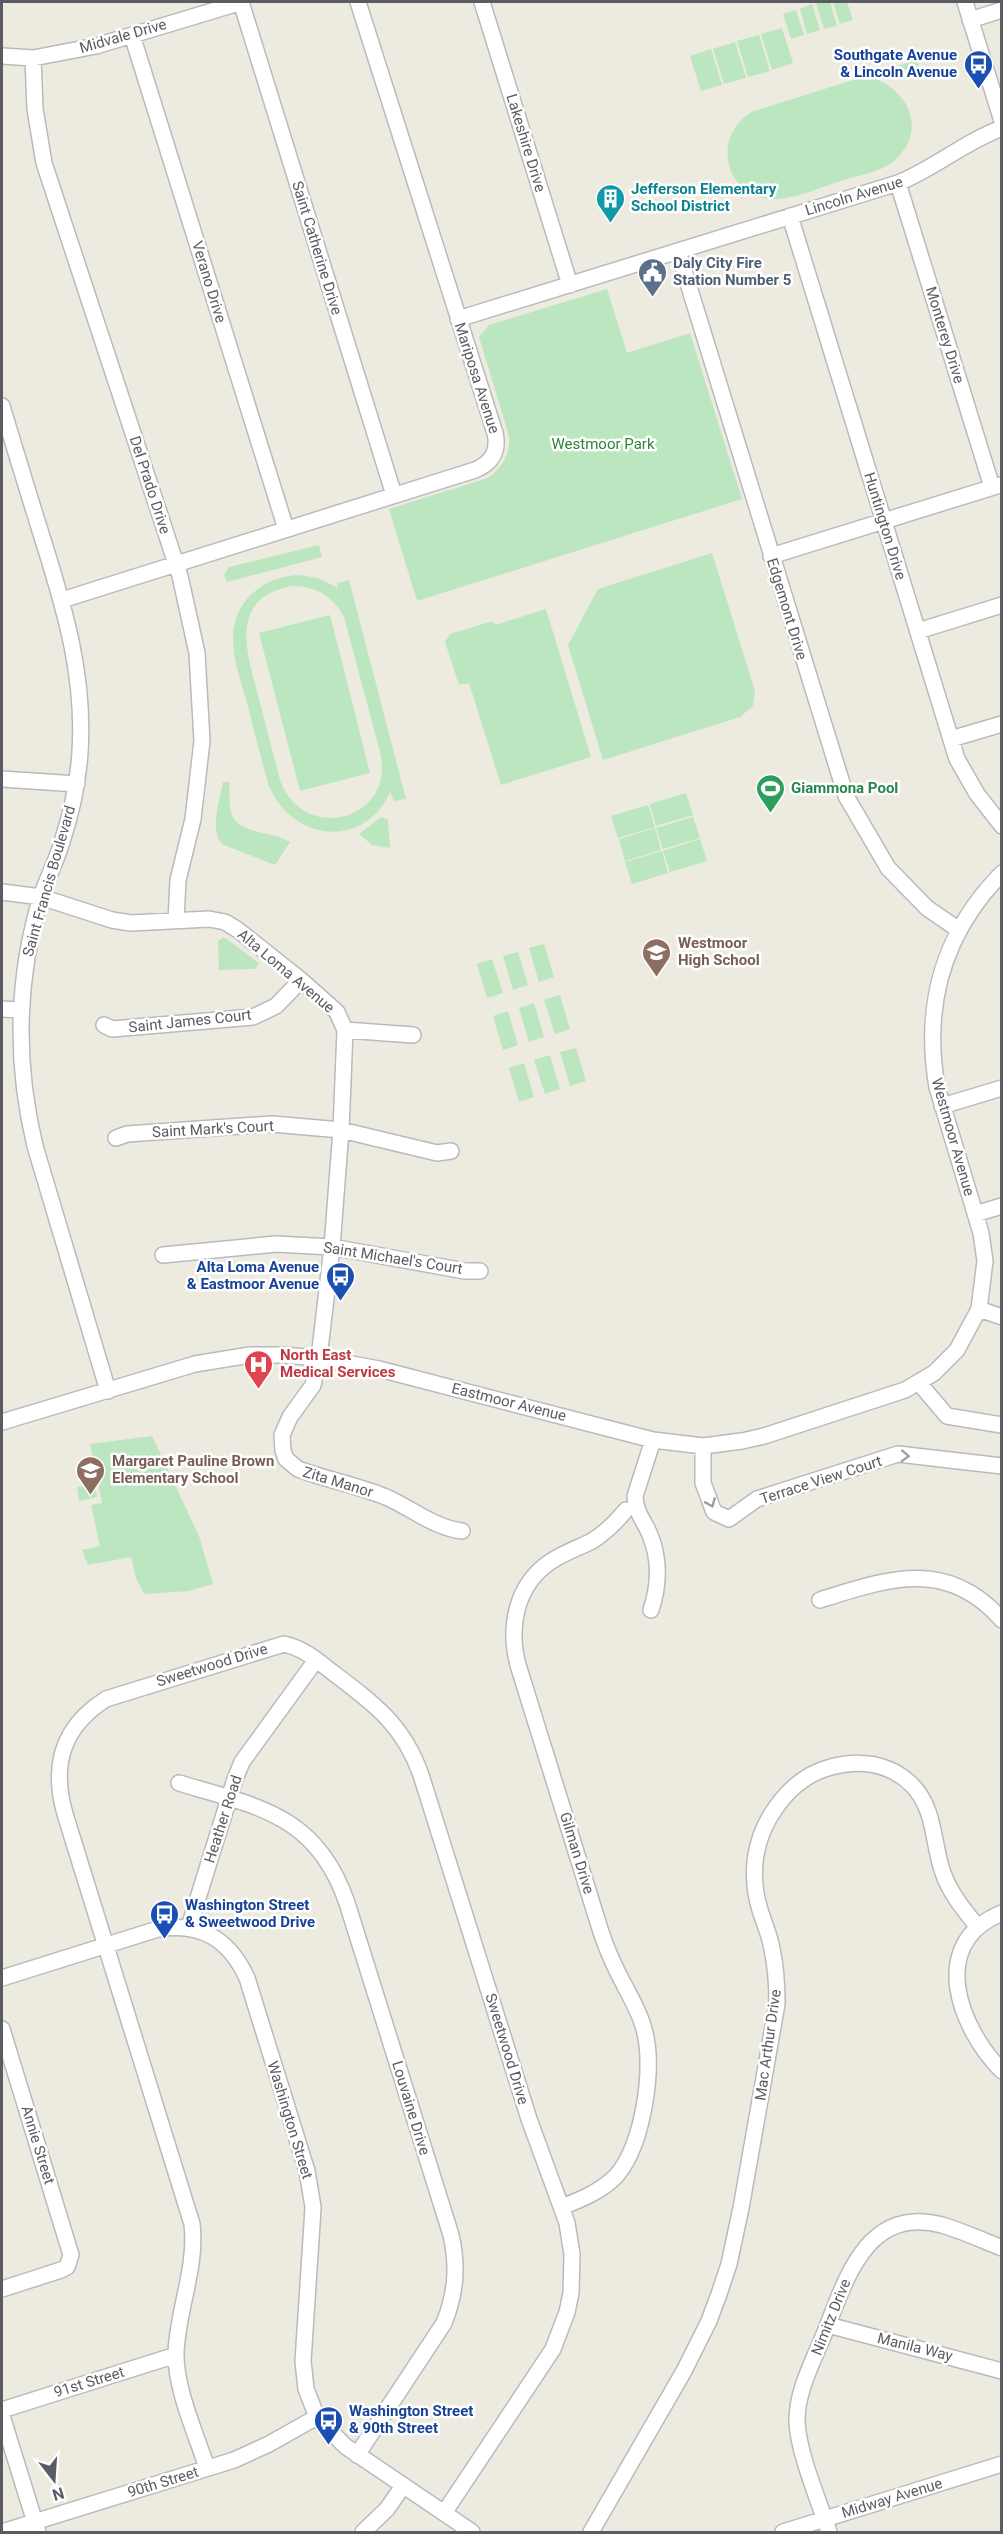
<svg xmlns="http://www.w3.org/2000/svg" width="1003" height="2534" font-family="Roboto,sans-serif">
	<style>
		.green { fill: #bbe6bf; fill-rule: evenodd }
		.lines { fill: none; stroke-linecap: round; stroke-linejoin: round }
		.minor-casing { stroke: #b8bac0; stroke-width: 18 }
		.minor { stroke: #fff; stroke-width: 15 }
		.oneway { stroke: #9b9da1 }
		.labels { text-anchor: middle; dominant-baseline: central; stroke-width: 5; stroke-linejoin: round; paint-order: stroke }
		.street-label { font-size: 15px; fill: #595c62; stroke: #fff }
		.transit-label { font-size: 15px; font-weight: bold; fill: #164399; stroke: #fff; text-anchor: end }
		.culture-label { font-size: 15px; font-weight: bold; fill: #0d838f; stroke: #fff; text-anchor: start }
		.service-label { font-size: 15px; font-weight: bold; fill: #4e5e75; stroke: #fff; text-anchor: start }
		.park-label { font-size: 15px; fill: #30823b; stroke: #fff }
		.leisure-label { font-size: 15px; font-weight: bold; fill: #27864d; stroke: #fff; text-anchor: start }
		.education-label { font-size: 15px; font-weight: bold; fill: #785e54; stroke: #fff; text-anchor: start }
		.health-label { font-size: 15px; font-weight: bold; fill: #be3a42; stroke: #fff; text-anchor: start }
	</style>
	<rect width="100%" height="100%" fill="#edebe0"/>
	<path class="green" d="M823,2H830L837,26L824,29L816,3Z
		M833,2H847L853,20L840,24Z
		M812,4L820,30L807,34L800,9Z
		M796,10L804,35L791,39L783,14Z
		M782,28L793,63L772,70L761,34Z
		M759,35L770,71L748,77L737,41Z
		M735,42L746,78L724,84L713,49Z
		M711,49L722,85L701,91L690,56Z
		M917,60L919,66L876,79C910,93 926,131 896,159C883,172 859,175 841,181C811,190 770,213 742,187C734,179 729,170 728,159C725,139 735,123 751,112Z
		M607,289L627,353L690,333L742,499L417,601L389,509L488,478C502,468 511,453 509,436L479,337L489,325Z
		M319,545L322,557L227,582L224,575L229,567Z
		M712,553L755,691L753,706L740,717L603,760L568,645L598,589Z
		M299,575L318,578L338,588L337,583L349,580L406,799L394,801L390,792C364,851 289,841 268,783C261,757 254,732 248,706C242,685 233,661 233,638C233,601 264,576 299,575ZM292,586C316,586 333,596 344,617L381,756C393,821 303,844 280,780C273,753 266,726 259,699C247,654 227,598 292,586Z
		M546,609L591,757L501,785L469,683L459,685L445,642L450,634L493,621L495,625Z
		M330,615L370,773L300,791L259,633Z
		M223,782H229C230,792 229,803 231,812C237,835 273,831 290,842L275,865L224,845C208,835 220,799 223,782Z
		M686,793L693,815L656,826L650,804Z
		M648,805L655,827L618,838L611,816Z
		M381,817L388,820L390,848L372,845L359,834Z
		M693,817L700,838L663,849L656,828Z
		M655,828L661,850L625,861L619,839Z
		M700,839L707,861L670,872L663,851Z
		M662,851L668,873L632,884L625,862Z
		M224,937L259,963L255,969L219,970L218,941Z
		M544,944L554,977L539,982L529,948Z
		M518,952L528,985L513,990L503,956Z
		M492,959L503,993L487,998L477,964Z
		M560,995L570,1029L555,1034L544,1000Z
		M534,1003L544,1037L529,1042L519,1008Z
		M508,1011L518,1045L503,1050L493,1016Z
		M576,1048L586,1081L570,1086L560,1052Z
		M550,1055L560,1089L545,1094L534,1060Z
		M524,1063L534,1097L519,1102L509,1068Z
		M152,1436L199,1536L213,1584L189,1591L144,1594L136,1578L131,1557L88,1565L82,1550L100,1546L91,1505L102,1503L90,1444Z
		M95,1484L97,1497L79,1501L77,1487Z"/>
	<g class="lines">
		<defs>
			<path id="minor" d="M241,2L394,495
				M482,2L570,285
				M965,2L1002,121
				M970,20L1002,10
				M132,35L286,529
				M2,56L33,58L96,46L242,2
				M33,58L35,109L44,163L180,576L197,653L202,741L193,819L178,880L176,920
				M898,183L992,487
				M790,216L957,759L977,794L1002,826
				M678,251L846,796L888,868L927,908L959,930
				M458,319L898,183C935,168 964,142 1002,128
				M2,406C15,450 29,495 43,540C65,610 85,677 80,752C78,784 71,815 61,845C55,864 46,881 40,900C16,982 15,1063 35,1146L108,1391
				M771,556L1000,485
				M62,600L475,470C492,463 499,451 495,433L358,2
				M918,631L1002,605
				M951,739L1002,724
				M2,779L77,784
				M2,892L41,897L112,920L131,923L209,919L225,922L238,930L301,980L337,1012L345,1030L341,1130L332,1247L319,1358L313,1385L290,1417L282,1435L283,1451L286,1459L298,1469C327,1480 357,1485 386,1497C411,1508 435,1528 462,1531
				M2,1009L20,1010
				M104,1025L112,1029L253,1017L276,1006L301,980
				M345,1030L413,1035
				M942,1106L1002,1088
				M116,1138L127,1134L272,1124L341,1130L437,1153L451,1151
				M975,1214L1002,1206
				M163,1255L276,1244L332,1247L465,1271H480
				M979,1309L1002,1317
				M919,1383L947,1416L1002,1425
				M2,1422L195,1364L250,1355H283L319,1358L379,1369L653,1440L703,1446L742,1441L764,1436L905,1390L934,1373L957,1350L979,1309L985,1261L981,1233L937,1087C923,1006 943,933 1002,873
				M703,1446V1483L714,1512L729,1519L757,1499L898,1454L1002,1466
				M820,1600C887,1579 947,1557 1002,1620
				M651,1610C659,1586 660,1559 650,1535C645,1522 635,1512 635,1496L653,1440
				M179,1783C259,1807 317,1815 347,1903L451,2235C458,2266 456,2293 444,2323L357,2455
				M1002,1913C927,1943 959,2028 1002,2071
				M189,1927L235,1779L242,1762L316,1660
				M2,1978L158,1929C201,1922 229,1939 247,1978L307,2171L313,2207L312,2224L303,2361L306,2389L317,2417L345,2446L472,2532
				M2,2029L71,2255L67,2267L61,2270L2,2289
				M562,2207C582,2199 602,2191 617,2175C643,2144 655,2068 644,2029C639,2010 628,1993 619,1975C612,1961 606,1947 601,1932L518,1665C508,1627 516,1585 550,1562C563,1553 578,1548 592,1541C605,1533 616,1522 626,1510
				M828,2325L1002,2371
				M2,2410L176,2355
				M2,2416L38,2532
				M207,2468C196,2434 175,2388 176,2352C178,2308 197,2268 192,2224L65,1814C51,1765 62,1727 106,1699L284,1644C303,1648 317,1660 332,1672C373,1703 403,1724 421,1775L529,2119L567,2223L572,2254L571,2293L567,2312L553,2349L444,2513
				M2,2532L234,2460L269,2444L317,2417
				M363,2532L387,2509L403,2486
				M591,2532L684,2371L709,2321L719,2294L729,2264L741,2208L777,2004C777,1985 776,1967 772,1949C770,1936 764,1923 760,1910C749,1874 754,1837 777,1806C790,1788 808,1773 831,1767C859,1759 889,1763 911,1784C936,1809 932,1842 943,1873C950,1893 964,1910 977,1926
				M783,2532L1002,2464
				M829,2532C819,2501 799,2455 797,2423C796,2391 814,2360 825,2332C846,2279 867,2205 942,2225C962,2231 982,2240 1002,2248"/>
		</defs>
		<use href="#minor" class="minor-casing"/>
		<use href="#minor" class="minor"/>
	</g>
	<defs><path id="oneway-chevron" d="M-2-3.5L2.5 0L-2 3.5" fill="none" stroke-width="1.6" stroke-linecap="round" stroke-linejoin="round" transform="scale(1.5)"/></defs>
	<g class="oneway">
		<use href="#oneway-chevron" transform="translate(905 1456) rotate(2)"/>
		<use href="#oneway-chevron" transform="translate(711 1503) rotate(67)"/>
	</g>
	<defs>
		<symbol id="bus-pin" viewBox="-11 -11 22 30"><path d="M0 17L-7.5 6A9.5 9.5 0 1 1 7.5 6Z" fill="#1a4fb4" stroke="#fff"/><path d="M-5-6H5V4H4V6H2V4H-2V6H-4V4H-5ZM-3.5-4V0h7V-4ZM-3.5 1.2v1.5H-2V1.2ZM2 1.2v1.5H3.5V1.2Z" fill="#fff"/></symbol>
		<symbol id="building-pin" viewBox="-11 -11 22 30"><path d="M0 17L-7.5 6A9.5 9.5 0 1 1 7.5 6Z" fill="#0f9aa8" stroke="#fff"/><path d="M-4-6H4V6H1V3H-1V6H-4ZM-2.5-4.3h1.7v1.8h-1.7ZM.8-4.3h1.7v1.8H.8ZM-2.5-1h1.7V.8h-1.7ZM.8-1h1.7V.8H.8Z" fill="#fff"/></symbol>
		<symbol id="civic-pin" viewBox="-11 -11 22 30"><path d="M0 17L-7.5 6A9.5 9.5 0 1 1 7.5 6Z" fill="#5c6f8a" stroke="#fff"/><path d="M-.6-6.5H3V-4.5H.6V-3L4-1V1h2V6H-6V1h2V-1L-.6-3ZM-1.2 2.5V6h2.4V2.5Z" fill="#fff"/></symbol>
		<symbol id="stadium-pin" viewBox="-11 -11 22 30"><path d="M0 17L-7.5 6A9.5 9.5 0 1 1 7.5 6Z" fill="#2e9e5b" stroke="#fff"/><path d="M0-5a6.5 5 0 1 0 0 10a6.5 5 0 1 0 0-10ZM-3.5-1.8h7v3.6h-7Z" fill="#fff"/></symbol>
		<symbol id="school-pin" viewBox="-11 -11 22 30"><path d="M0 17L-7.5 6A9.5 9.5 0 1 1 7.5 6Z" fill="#8d6e63" stroke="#fff"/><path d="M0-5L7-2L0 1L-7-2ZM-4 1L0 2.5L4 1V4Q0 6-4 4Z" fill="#fff"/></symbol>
		<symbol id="hospital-pin" viewBox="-11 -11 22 30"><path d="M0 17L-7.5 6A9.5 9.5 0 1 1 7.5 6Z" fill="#e0444e" stroke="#fff"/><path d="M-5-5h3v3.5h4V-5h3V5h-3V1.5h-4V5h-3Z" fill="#fff"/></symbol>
	</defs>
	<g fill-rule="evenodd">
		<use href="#bus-pin" x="962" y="48" width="33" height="45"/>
		<use href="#building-pin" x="594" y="182" width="33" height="45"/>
		<use href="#civic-pin" x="636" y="256" width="33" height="45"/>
		<use href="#stadium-pin" x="754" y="772" width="33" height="45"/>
		<use href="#school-pin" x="640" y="936" width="33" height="45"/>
		<use href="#bus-pin" x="324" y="1260" width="33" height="45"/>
		<use href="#hospital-pin" x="242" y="1348" width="33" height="45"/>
		<use href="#school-pin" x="74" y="1454" width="33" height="45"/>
		<use href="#bus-pin" x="148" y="1898" width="33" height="45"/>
		<use href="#bus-pin" x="312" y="2404" width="33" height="45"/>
	</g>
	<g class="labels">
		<g class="street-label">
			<text transform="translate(123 36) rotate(-16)">Midvale Drive</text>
			<text transform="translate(526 143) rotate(73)">Lakeshire Drive</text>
			<text transform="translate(854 196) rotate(-17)">Lincoln Avenue</text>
			<text transform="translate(317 248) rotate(73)">Saint Catherine Drive</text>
			<text transform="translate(209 282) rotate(73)">Verano Drive</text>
			<text transform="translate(945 335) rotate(73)">Monterey Drive</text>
			<text transform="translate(477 378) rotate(72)">Mariposa Avenue</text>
			<text transform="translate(150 485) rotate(72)">Del Prado Drive</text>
			<text transform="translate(885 526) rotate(73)">Huntington Drive</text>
			<text transform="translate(787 609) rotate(73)">Edgemont Drive</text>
			<text transform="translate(49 881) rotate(-74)">Saint Francis Boulevard</text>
			<text transform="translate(286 971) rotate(40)">Alta Loma Avenue</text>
			<text transform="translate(190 1021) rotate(-6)">Saint James Court</text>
			<text transform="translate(213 1129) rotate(-3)">Saint Mark's Court</text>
			<text transform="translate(953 1137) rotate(74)">Westmoor Avenue</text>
			<text transform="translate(393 1258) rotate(9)">Saint Michael's Court</text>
			<text transform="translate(509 1402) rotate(14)">Eastmoor Avenue</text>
			<text transform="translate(821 1480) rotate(-18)">Terrace View Court</text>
			<text transform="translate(338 1482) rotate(17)">Zita Manor</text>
			<text transform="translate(212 1665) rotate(-17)">Sweetwood Drive</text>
			<text transform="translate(223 1819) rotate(-72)">Heather Road</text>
			<text transform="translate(577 1853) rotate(73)">Gilman Drive</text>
			<text transform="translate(768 2045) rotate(-82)">Mac Arthur Drive</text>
			<text transform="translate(507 2049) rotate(73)">Sweetwood Drive</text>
			<text transform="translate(411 2108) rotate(73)">Louvaine Drive</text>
			<text transform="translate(290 2120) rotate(73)">Washington Street</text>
			<text transform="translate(38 2145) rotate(73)">Annie Street</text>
			<text transform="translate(831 2317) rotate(-68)">Nimitz Drive</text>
			<text transform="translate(915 2347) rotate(14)">Manila Way</text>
			<text transform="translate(89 2382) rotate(-17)">91st Street</text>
			<text transform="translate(163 2482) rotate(-17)">90th Street</text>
			<text transform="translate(892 2498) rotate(-17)">Midway Avenue</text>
		</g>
		<g class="transit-label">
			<text x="957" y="55">Southgate Avenue<tspan x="957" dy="17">&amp; Lincoln Avenue</tspan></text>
			<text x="319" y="1267">Alta Loma Avenue<tspan x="319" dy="17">&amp; Eastmoor Avenue</tspan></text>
			<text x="185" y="1905" text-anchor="start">Washington Street<tspan x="185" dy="17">&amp; Sweetwood Drive</tspan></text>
			<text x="349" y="2411" text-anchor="start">Washington Street<tspan x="349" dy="17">&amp; 90th Street</tspan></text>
		</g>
		<g class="culture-label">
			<text x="631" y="189">Jefferson Elementary<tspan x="631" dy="17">School District</tspan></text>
		</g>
		<g class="service-label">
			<text x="673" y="263">Daly City Fire<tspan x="673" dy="17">Station Number 5</tspan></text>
		</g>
		<g class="park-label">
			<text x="603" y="444">Westmoor Park</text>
		</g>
		<g class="leisure-label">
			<text x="791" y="788">Giammona Pool</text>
		</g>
		<g class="education-label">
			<text x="678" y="943">Westmoor<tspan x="678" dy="17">High School</tspan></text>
			<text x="112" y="1461">Margaret Pauline Brown<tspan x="112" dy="17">Elementary School</tspan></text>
		</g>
		<g class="health-label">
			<text x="280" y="1355">North East<tspan x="280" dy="17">Medical Services</tspan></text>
		</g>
	</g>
	<rect width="1003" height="2534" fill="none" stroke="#595c62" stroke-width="6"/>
	<g transform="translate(54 2480) rotate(163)" stroke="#ffffff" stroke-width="4.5" paint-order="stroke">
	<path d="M0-4.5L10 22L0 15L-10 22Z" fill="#595c62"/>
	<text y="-9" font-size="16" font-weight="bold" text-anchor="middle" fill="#595c62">N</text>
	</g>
</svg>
